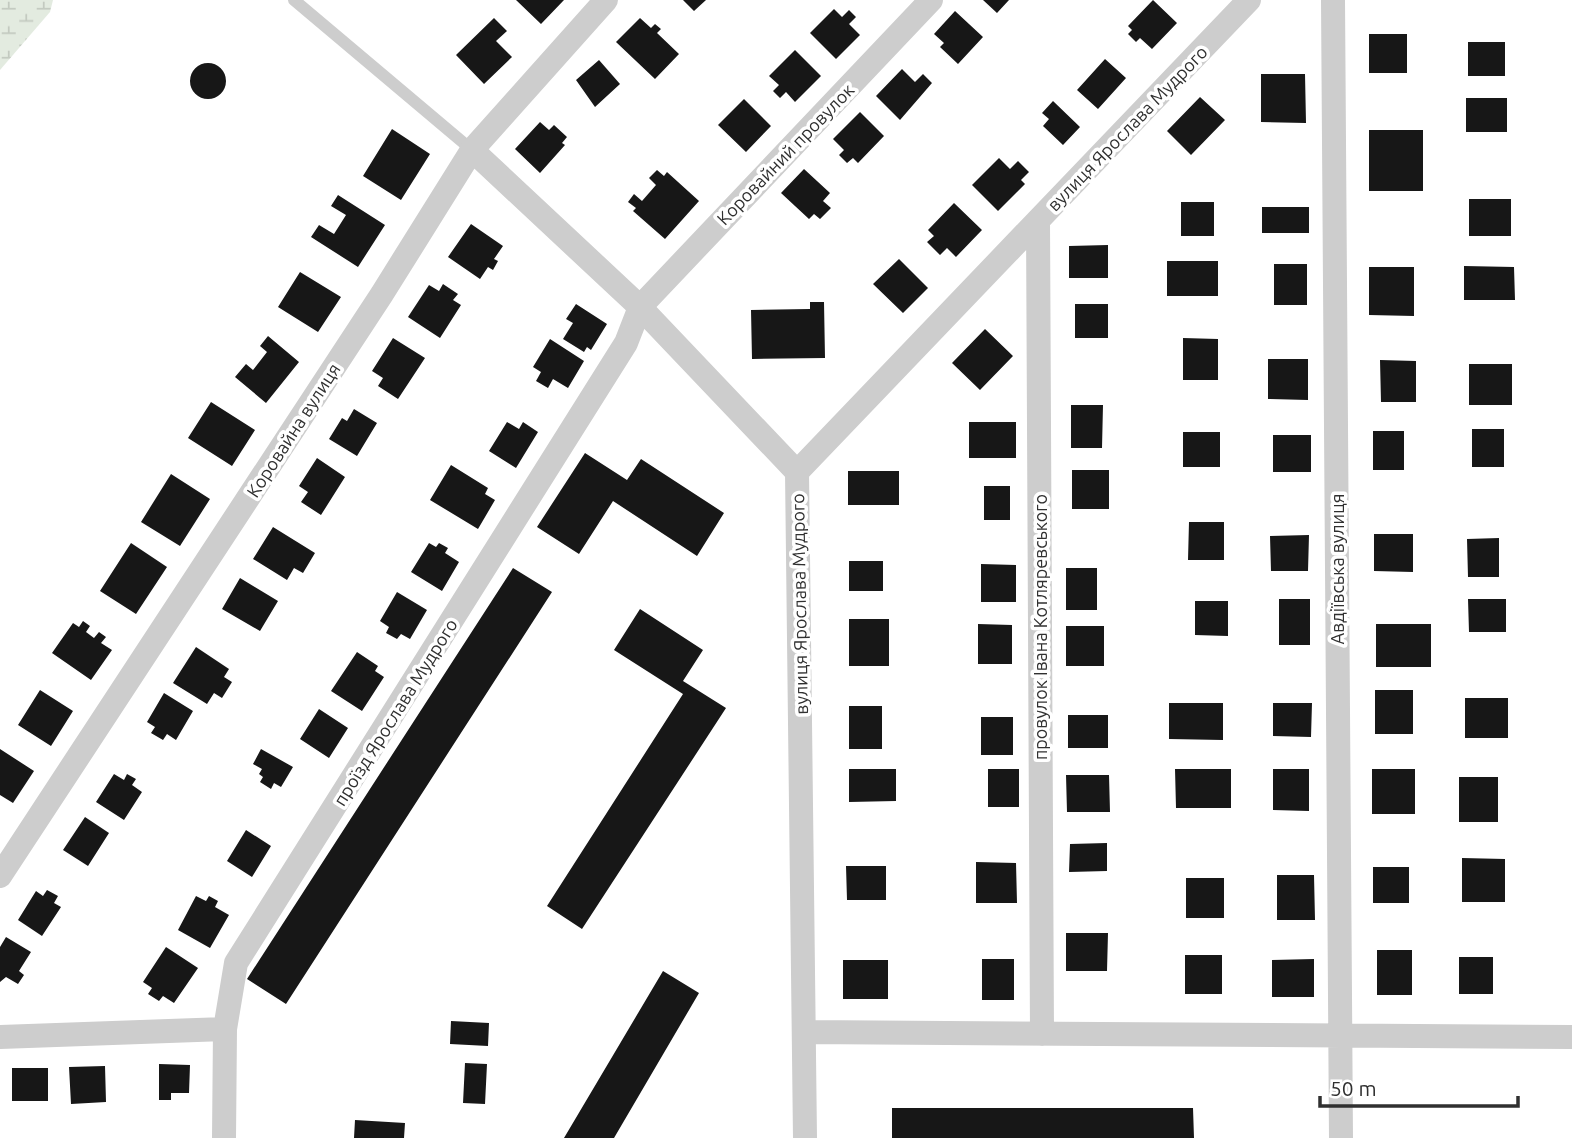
<svg xmlns="http://www.w3.org/2000/svg" width="1572" height="1138" font-family="Ubuntu,sans-serif">
	<style>
		.wetland { fill: url(#wetland-marsh) }
		.building { fill: #171717 }
		.lines { fill: none; stroke-linecap: round; stroke-linejoin: round }
		.lane { stroke: #cdcdcd; stroke-width: 12 }
		.street { stroke: #cdcdcd; stroke-width: 24 }
		.labels { text-anchor: middle; dominant-baseline: central; stroke-width: 7; stroke-linejoin: round; paint-order: stroke }
		.street-label { font-size: 18px; fill: #303030; stroke: #fff }
	</style>
	<defs>
		<pattern id="wetland-marsh" width="20" height="14" patternUnits="userSpaceOnUse" patternTransform="scale(1.75)"><rect width="20" height="14" fill="#e3ebe0"/><path d="M1 5h8M5 5V1M11 12h8M15 12V8" fill="none" stroke="#c3cac0"/></pattern>
	</defs>
	<rect width="100%" height="100%" fill="#fff"/>
	<path class="wetland" d="M0,0H53L50,12L0,70Z"/>
	<path class="building" d="M516,0H564L541,24Z
		M683,0H706L694,11Z
		M983,0H1009L997,13Z
		M1153,0L1177,23L1152,49L1140,38L1136,42L1128,34L1132,30L1128,26Z
		M834,9L842,17L849,10L856,17L849,24L860,35L836,59L810,33Z
		M955,11L983,37L958,64L940,47L944,43L934,34Z
		M494,18L507,31L496,41L512,57L484,84L456,55Z
		M640,18L651,28L655,24L661,29L657,33L679,54L655,79L616,42Z
		M1369,34H1407V73H1369Z
		M1468,42H1505V76H1468Z
		M795,50L821,76L795,102L786,92L780,98L773,91L779,85L769,76Z
		M1105,59L1126,78L1098,109L1077,90Z
		M599,60L620,84L595,107L576,80Z
		M190 81a18 18 0 1 1 36 0a18 18 0 1 1-36 0Z
		M902,69L915,82L923,74L932,83L900,120L876,96Z
		M1261,74H1305L1306,123L1261,122Z
		M1200,97L1225,120L1191,155L1167,131Z
		M1466,98H1507V132H1466Z
		M744,99L771,126L746,152L718,125Z
		M1053,101L1080,127L1063,145L1043,126L1049,119L1042,113Z
		M860,112L884,136L858,163L853,158L847,163L839,155L844,150L833,139Z
		M540,122L549,130L554,125L567,137L562,143L565,145L540,173L515,149Z
		M392,129L430,154L401,200L363,176Z
		M1369,130H1423V191H1369Z
		M999,158L1010,169L1018,161L1029,172L1021,180L1025,184L998,211L972,185Z
		M804,169L830,193L823,201L831,208L820,219L814,214L809,219L781,193Z
		M657,170L664,176L667,172L699,201L665,239L633,211L636,208L628,202L634,194L642,201L656,185L649,178Z
		M338,195L385,225L358,267L311,237L319,225L334,234L346,215L331,206Z
		M1469,199H1511V236H1469Z
		M1181,202H1214V236H1181Z
		M954,203L982,230L956,257L947,248L940,255L927,242L934,236L928,230Z
		M1262,207H1309V233H1262Z
		M471,224L503,246L494,259L498,261L493,270L488,267L480,279L448,257Z
		M1108,245V278H1069V246Z
		M899,259L928,288L903,313L873,284Z
		M1167,261H1218V296H1167Z
		M1274,264H1307V305H1274Z
		M1464,266L1514,267L1515,300H1464Z
		M1369,267H1414V316L1369,315Z
		M300,272L341,297L318,332L278,307Z
		M443,284L458,294L453,300L461,305L440,338L408,317L429,285L439,291Z
		M810,302H824L825,358L752,359L751,310L810,309Z
		M576,304L607,324L591,350L587,347L584,352L563,339L573,323L566,319Z
		M1075,304H1108V338H1075Z
		M985,329L1013,356L980,390L952,363Z
		M268,336L299,362L266,403L235,377L246,364L253,370L267,352L260,346Z
		M393,338L425,358L398,399L378,386L383,378L372,371Z
		M1183,338L1218,339V380H1183Z
		M550,339L584,361L568,388L553,379L548,388L536,381L541,372L533,367Z
		M1268,359H1308V400L1268,399Z
		M1380,360L1416,361V402H1381Z
		M1469,364H1512V405H1469Z
		M211,402L255,430L232,466L188,438Z
		M1071,405H1103L1102,448H1071Z
		M354,409L377,423L357,456L329,439L342,418L347,421Z
		M507,422L519,429L523,422L538,432L516,468L489,451Z
		M969,422H1016V458H969Z
		M1472,429H1504V467H1472Z
		M1373,431H1404V470H1373Z
		M1183,432H1220V467H1183Z
		M1273,435H1311V472H1273Z
		M585,453L627,480L641,459L724,513L697,556L613,501L579,554L537,527Z
		M317,458L345,477L321,515L301,502L308,492L299,486Z
		M451,465L488,488L485,494L495,500L478,529L430,500Z
		M1072,470H1109V509H1072Z
		M848,471H899V505H848Z
		M171,474L210,499L180,546L141,522Z
		M984,486H1010V520H984Z
		M1189,522H1224V560H1188Z
		M273,527L315,553L303,573L294,568L287,580L253,559Z
		M1374,534H1413V572L1374,571Z
		M1309,535L1308,571H1271L1270,536Z
		M1499,538V577H1468L1467,539Z
		M131,543L167,567L136,614L100,591Z
		M429,543L436,547L439,543L448,548L445,553L459,562L442,591L411,572Z
		M849,561H883V591H849Z
		M981,564L1016,565V602H981Z
		M513,568L552,592L286,1004L247,979Z
		M1066,568H1097V610H1066Z
		M240,578L278,601L260,631L222,609Z
		M397,592L427,610L410,639L401,634L397,639L386,633L389,627L380,621Z
		M1279,599H1310V645H1279Z
		M1468,599H1506V632H1469Z
		M1195,601H1228V636L1195,635Z
		M640,609L703,650L683,681L726,708L582,929L547,906L683,694L614,650Z
		M849,619H889V666H849Z
		M83,621L90,626L86,632L94,638L99,632L106,637L101,643L112,650L91,680L52,653L73,623L79,627Z
		M978,624L1012,625V664H978Z
		M1376,624H1431V667H1376Z
		M1066,626H1104V666H1066Z
		M196,647L229,669L224,677L232,682L222,698L214,693L207,704L173,683Z
		M357,652L378,666L375,671L384,677L362,711L331,691Z
		M40,690L73,711L51,746L18,725Z
		M1375,690H1413V734H1375Z
		M164,693L193,711L176,740L167,734L163,740L151,733L155,727L147,722Z
		M1465,698H1508V738H1465Z
		M1169,703H1223V740L1169,739Z
		M1273,703H1312L1311,737L1273,736Z
		M849,706H882V749H849Z
		M319,709L348,728L329,758L300,739Z
		M1068,715H1108V748H1068Z
		M981,717H1013V755H981Z
		M0,749L34,771L13,803L0,795Z
		M261,749L293,767L281,787L274,783L271,789L260,782L263,777L259,774L262,769L253,764Z
		M849,769H896V801L849,802Z
		M988,769H1019V807H988Z
		M1175,769H1231V808H1176Z
		M1273,769H1309V811L1273,810Z
		M1372,769H1415V814H1372Z
		M114,774L124,780L127,774L136,779L132,785L142,792L124,820L96,802Z
		M1066,775H1109L1110,812H1067Z
		M1459,777H1498V822H1459Z
		M85,817L109,833L88,866L63,850Z
		M246,830L271,846L252,877L227,861Z
		M1107,843V871L1069,872L1070,844Z
		M1462,858L1505,859V902H1462Z
		M976,862L1016,863L1017,903H976Z
		M846,866H886V900H847Z
		M1373,867H1409V903H1373Z
		M1277,875H1314L1315,920H1277Z
		M1186,878H1224V918H1186Z
		M47,890L58,896L54,903L61,907L42,936L18,920L36,891L43,896Z
		M196,896L206,901L209,896L218,901L215,907L229,915L210,948L178,930Z
		M1066,933H1108L1107,971H1066Z
		M6,937L31,952L19,971L24,975L18,984L6,977L0,982V947Z
		M166,947L198,968L174,1003L163,996L159,1001L148,994L152,988L143,982Z
		M1377,950H1412V995H1377Z
		M1185,955H1222V994H1185Z
		M1459,957H1493V994H1459Z
		M982,959H1014V1000H982Z
		M1314,959V997H1272V960Z
		M843,960H888V999H843Z
		M663,971L699,993L614,1138H564Z
		M451,1021L489,1023L488,1046L450,1044Z
		M465,1063L487,1064L485,1104L463,1103Z
		M159,1064L190,1065L189,1093H171V1100H159Z
		M105,1066L106,1102L71,1104L69,1067Z
		M12,1068H48V1101H12Z
		M892,1108H1193L1194,1138H892Z
		M355,1120L405,1123L404,1138H354Z"/>
	<g class="lines">
		<path class="lane" d="M294,0L472,150"/>
		<path class="street" d="M1333,0L1341,1138
			M472,150L640,307L797,472
			M1038,221L1042,1034
			M0,876L382,294L472,150L606,0
			M805,1032L1572,1037
			M0,1037L225,1029
			M224,1138L225,1029L236,963L626,343L640,307L931,0
			M805,1138L797,472L1249,0"/>
	</g>
	<g class="labels">
		<g class="street-label">
			<text transform="translate(1127 128) rotate(-46)">вулиця Ярослава Мудрого</text>
			<text transform="translate(785 154) rotate(-46)">Коровайний провулок</text>
			<text transform="translate(293 430) rotate(-57)">Коровайна вулиця</text>
			<text transform="translate(1337 569) rotate(-90)">Авдіївська вулиця</text>
			<text transform="translate(799 604) rotate(-91)">вулиця Ярослава Мудрого</text>
			<text transform="translate(1040 627) rotate(-90)">провулок Івана Котляревського</text>
			<text transform="translate(395 712) rotate(-58)">проїзд Ярослава Мудрого</text>
		</g>
	</g>
	<path d="M1320 1096v10h198v-10" fill="none" stroke="#303030" stroke-width="3.5"/>
	<text x="1330" y="1096" font-size="21" fill="#303030" stroke="#ffffff" stroke-width="5" paint-order="stroke">50 m</text>
</svg>
